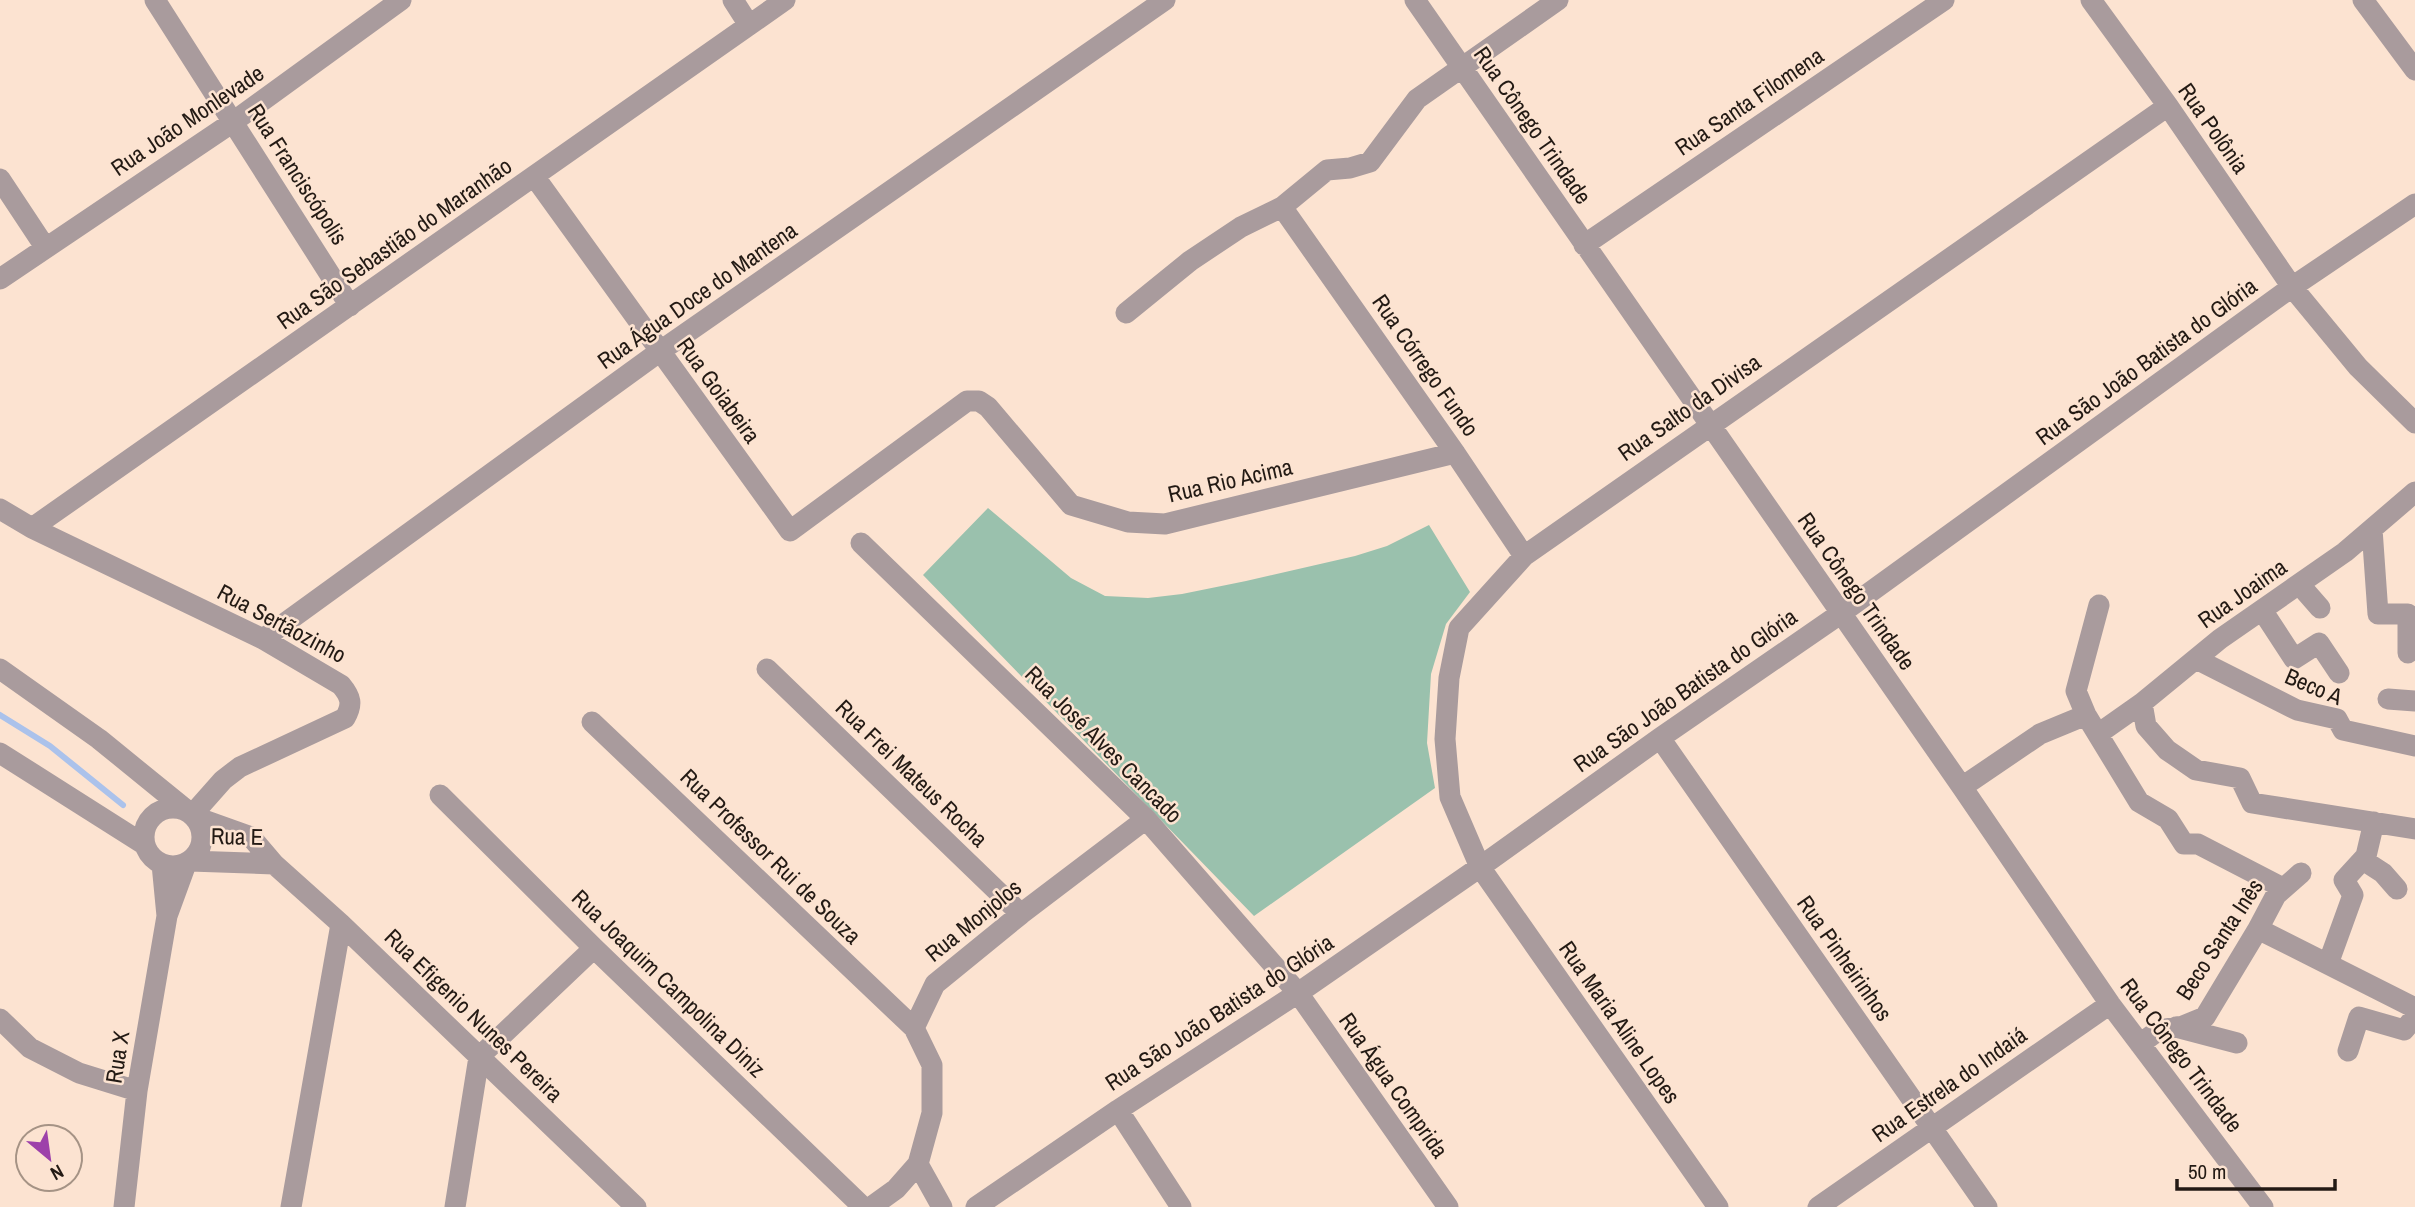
<svg xmlns="http://www.w3.org/2000/svg" width="2415" height="1207" font-family="'Archivo Narrow',sans-serif">
	<style>
		.green { fill: #9ac1ad }
		.lines { fill: none; stroke-linecap: round; stroke-linejoin: round }
		.stream { stroke: #abc2eb; stroke-width: 6 }
		.minor { stroke: #a99b9d; stroke-width: 21 }
		.labels { text-anchor: middle; dominant-baseline: central; stroke-width: 5; stroke-linejoin: round; paint-order: stroke }
		.street-label { font-size: 23px; fill: #231a14; stroke: #fce3d1 }
	</style>
	<rect width="100%" height="100%" fill="#fce3d1"/>
	<path class="green" d="M988,508L1071,578L1105,596L1148,598L1182,594L1246,581L1355,556L1387,546L1429,525L1470,592L1446,624L1431,674L1427,743L1435,788L1254,916L923,575Z"/>
	<g class="lines">
		<path class="stream" d="M0,715L50,746L123,805"/>
		<path class="minor" d="M155,0L350,306
			M733,0L749,25
			M1415,0L1962,787L2110,1004L2263,1207
			M2091,0L2168,106L2292,287L2358,367L2415,423
			M2363,0L2415,70
			M534,176L790,531L967,401H979L988,407L1071,505L1128,522L1165,524L1455,453
			M0,179L45,247
			M1282,207L1455,453L1524,556
			M1584,245L1944,0
			M0,279L233,122L401,0
			M1126,313L1190,261L1241,227L1282,207L1327,170L1350,168L1370,162L1417,99L1558,0
			M0,509L32,528L263,639L341,685C351,697 353,704 345,718L240,767L223,780L192,815
			M32,528L785,0
			M2372,529L2378,614H2408V653
			M861,543L1146,819L1298,993L1448,1207
			M2299,584L2320,608
			M2099,605L2076,691L2086,715L2139,802L2168,819L2184,844H2198L2283,888
			M2262,610L2294,659L2319,643L2339,673
			M263,639L659,352L1165,0
			M2196,659L2297,710L2337,719L2343,730L2415,746
			M0,669L99,739L190,813
			M767,669L1021,914
			M2388,699L2415,701
			M2142,703L2146,726L2167,750L2196,770L2240,778L2252,803L2415,829
			M592,722L914,1028
			M2098,734L2142,703L2220,639L2345,552L2415,492
			M1660,738L1987,1207
			M0,753L145,845
			M1962,787L2040,734L2086,715
			M440,795L594,948L863,1207
			M144 837a29 29 0 1 1 58 0a29 29 0 1 1-58 0Z
			M195,817L251,837L274,864L341,924L636,1207
			M2363,860L2383,873L2397,889
			M190,861L274,864
			M162,864L167,916L186,864
			M2258,929L2415,1008
			M2328,964L2353,895L2344,880L2366,856L2374,822
			M0,1019L30,1048L79,1073L137,1091
			M2176,1027L2237,1043
			M2140,1044L2159,1030L2183,1026L2205,1017L2258,929L2276,895L2301,873
			M2348,1051L2359,1017L2404,1030L2415,1017
			M1118,1110L1181,1207
			M918,1164L942,1207
			M124,1207L137,1091L167,916
			M291,1207L341,924
			M455,1207L479,1057L594,948
			M871,1207L896,1189L918,1164L932,1113V1065L914,1028L935,984L1021,914L1146,819
			M976,1207L1118,1110L1298,993L1480,867L1660,738L1840,614L2292,287L2415,204
			M1718,1207L1480,867L1450,797L1445,739L1449,678L1459,628L1524,556L2168,106
			M1818,1207L2110,1004"/>
	</g>
	<g class="labels">
		<g class="street-label">
			<text transform="translate(1749 101) rotate(-34)">Rua Santa Filomena</text>
			<text transform="translate(187 120) rotate(-34)">Rua João Monlevade</text>
			<text transform="translate(1533 125) rotate(55)">Rua Cônego Trindade</text>
			<text transform="translate(2214 128) rotate(55)">Rua Polônia</text>
			<text transform="translate(298 174) rotate(57)">Rua Franciscópolis</text>
			<text transform="translate(394 243) rotate(-35)">Rua São Sebastião do Maranhão</text>
			<text transform="translate(697 295) rotate(-35)">Rua Água Doce do Mantena</text>
			<text transform="translate(2146 361) rotate(-36)">Rua São João Batista do Glória</text>
			<text transform="translate(1426 365) rotate(55)">Rua Córrego Fundo</text>
			<text transform="translate(719 390) rotate(54)">Rua Goiabeira</text>
			<text transform="translate(1689 407) rotate(-35)">Rua Salto da Divisa</text>
			<text transform="translate(1230 480) rotate(-13)">Rua Rio Acima</text>
			<text transform="translate(1857 591) rotate(55)">Rua Cônego Trindade</text>
			<text transform="translate(2242 593) rotate(-35)">Rua Joaima</text>
			<text transform="translate(282 623) rotate(28)">Rua Sertãozinho</text>
			<text transform="translate(2314 686) rotate(23)">Beco A</text>
			<text transform="translate(1685 690) rotate(-35)">Rua São João Batista do Glória</text>
			<text transform="translate(1104 744) rotate(45)">Rua José Alves Cancado</text>
			<text transform="translate(912 773) rotate(44)">Rua Frei Mateus Rocha</text>
			<text transform="translate(237 836) rotate(1)">Rua E</text>
			<text transform="translate(771 856) rotate(44)">Rua Professor Rui de Souza</text>
			<text transform="translate(973 920) rotate(-39)">Rua Monjolos</text>
			<text transform="translate(2219 939) rotate(-57)">Beco Santa Inês</text>
			<text transform="translate(1845 958) rotate(55)">Rua Pinheirinhos</text>
			<text transform="translate(669 983) rotate(44)">Rua Joaquim Campolina Diniz</text>
			<text transform="translate(1219 1012) rotate(-33)">Rua São João Batista do Glória</text>
			<text transform="translate(474 1015) rotate(44)">Rua Efigenio Nunes Pereira</text>
			<text transform="translate(1620 1022) rotate(55)">Rua Maria Aline Lopes</text>
			<text transform="translate(2182 1055) rotate(53)">Rua Cônego Trindade</text>
			<text transform="translate(117 1057) rotate(-81)">Rua X</text>
			<text transform="translate(1949 1084) rotate(-35)">Rua Estrela do Indaiá</text>
			<text transform="translate(1394 1085) rotate(55)">Rua Água Comprida</text>
		</g>
	</g>
	<g transform="translate(49 1158) rotate(151)"><circle r="33" fill="#fce3d1" stroke="#a59385" stroke-width="2"/>
	<path d="M0-5L12 26L0 18L-12 26Z" fill="#9d41aa"/>
	<text y="-10" font-size="19" font-weight="bold" text-anchor="middle" fill="#231a14">N</text>
	</g>
	<path d="M2177 1179v10h158v-10" fill="none" stroke="#231a14" stroke-width="3.5"/>
	<text x="2188" y="1179" font-size="21" fill="#231a14" stroke="#fce3d1" stroke-width="5" paint-order="stroke">50 m</text>
</svg>
